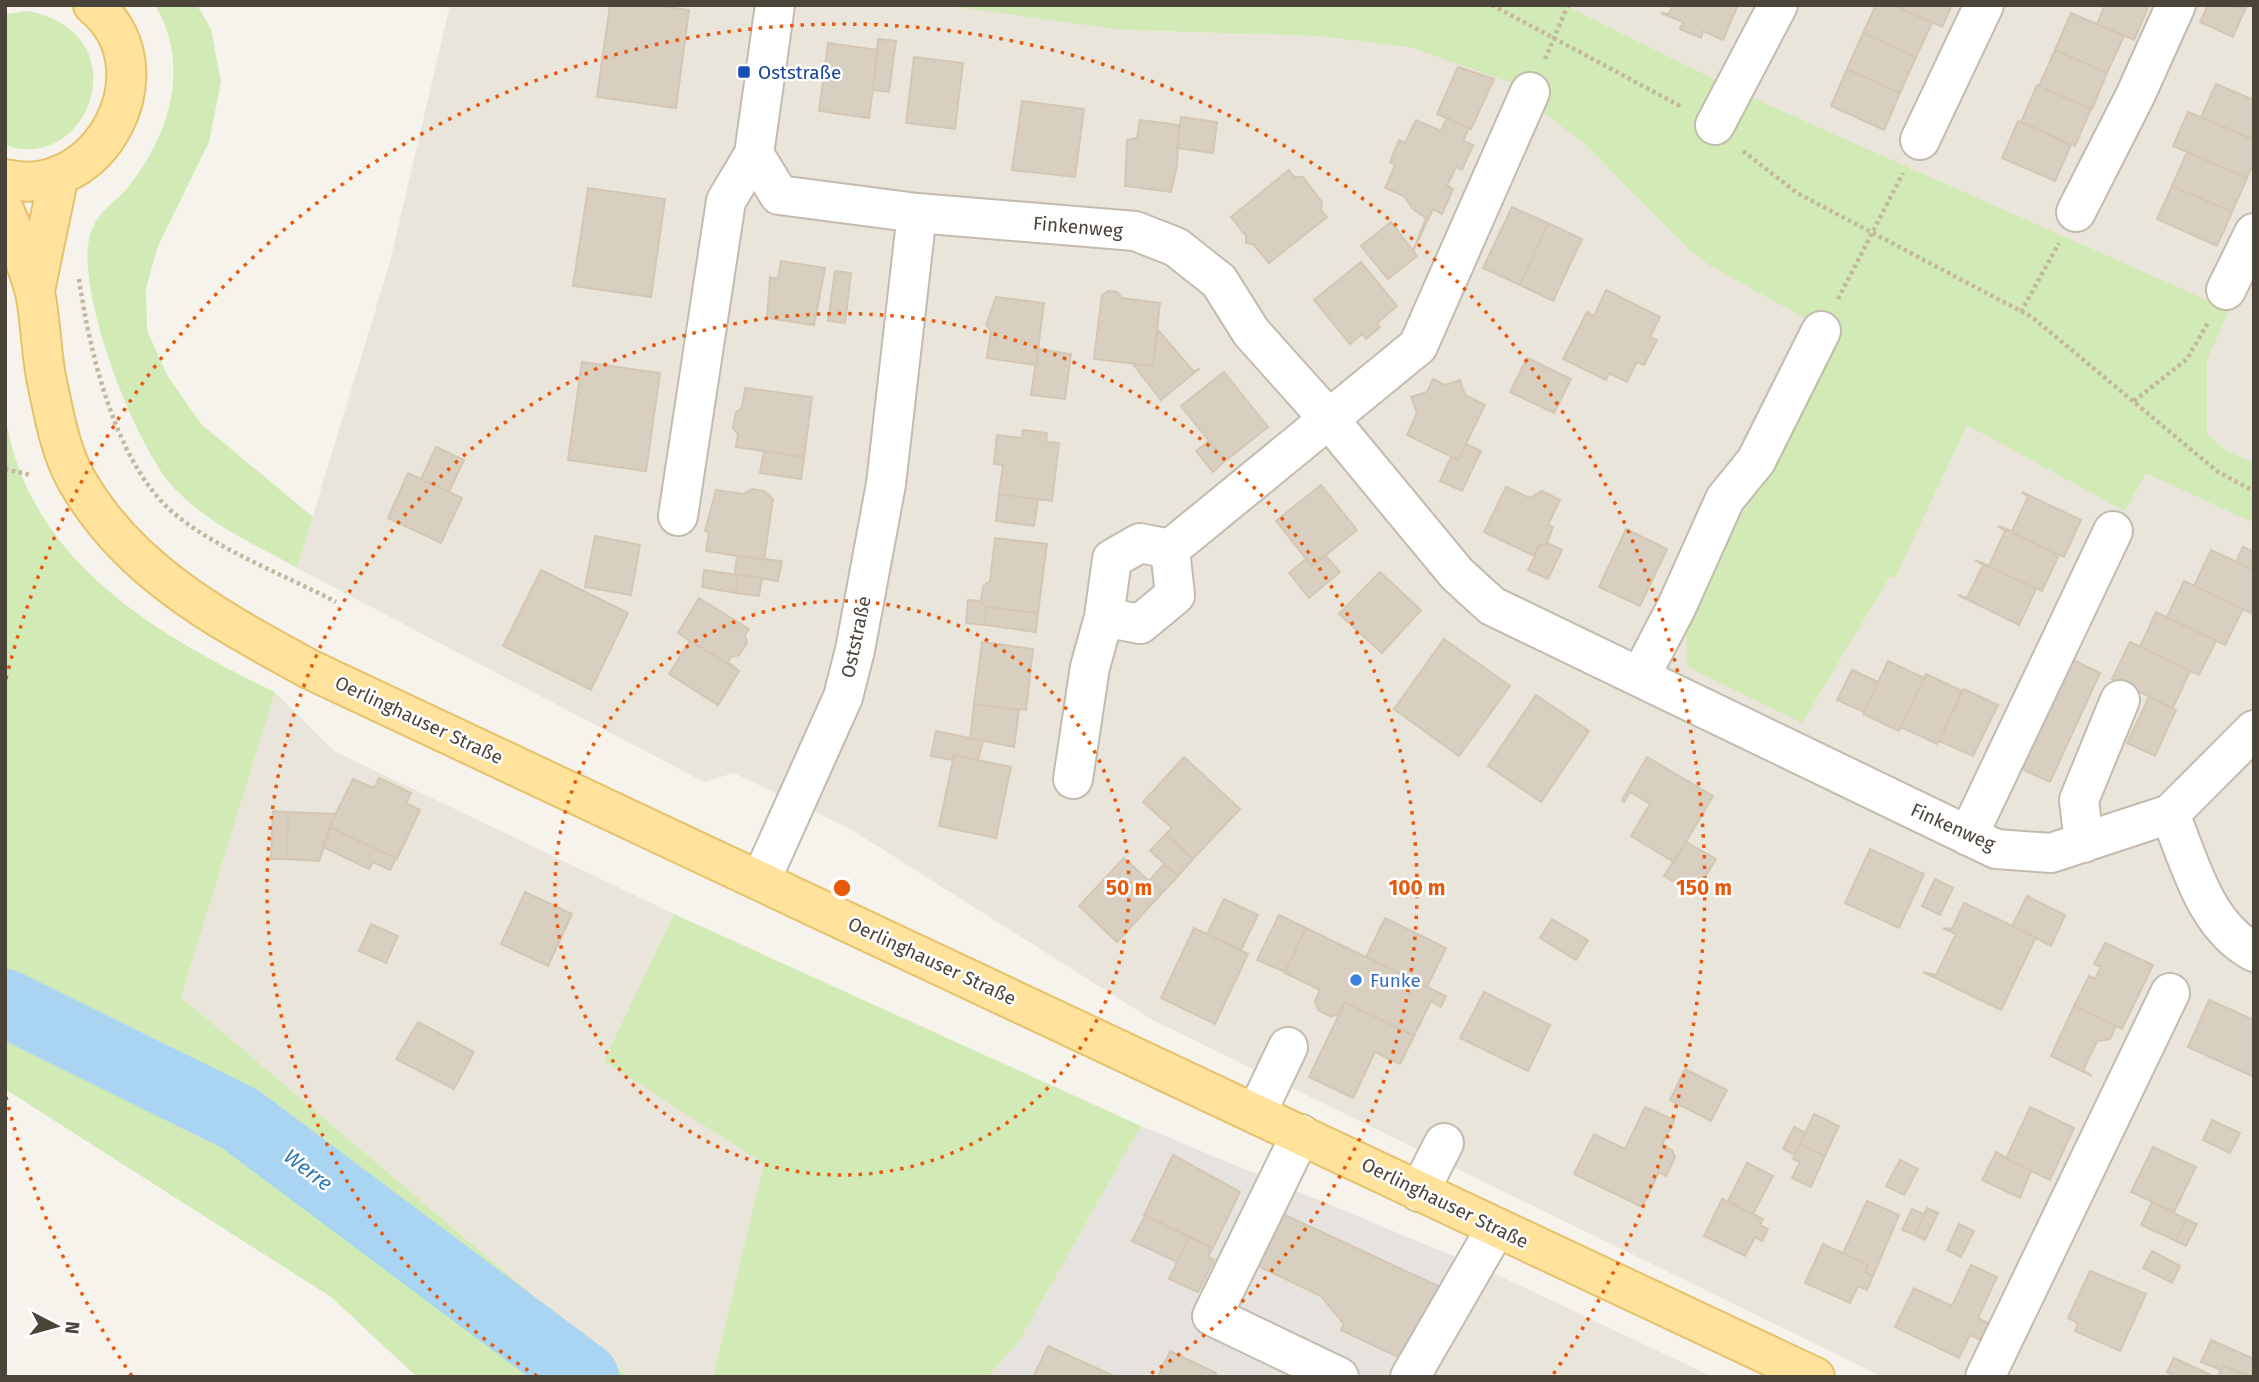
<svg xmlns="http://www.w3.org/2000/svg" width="2259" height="1382" font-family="'Fira Sans',sans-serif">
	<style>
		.residential { fill: #eae5da; fill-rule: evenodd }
		.industrial { fill: #e6e2dd }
		.green { fill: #d2eab5 }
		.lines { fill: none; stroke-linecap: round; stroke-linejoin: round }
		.river { stroke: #a9d4f2; stroke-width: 68 }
		.building { fill: #d8cfc1; stroke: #d3c7b4; stroke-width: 2 }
		.minor-casing { stroke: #c2bbae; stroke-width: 42 }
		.major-casing { stroke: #e6c16a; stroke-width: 42 }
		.path { stroke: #c4b79f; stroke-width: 4.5; stroke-dasharray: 3.5 3.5; stroke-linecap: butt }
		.minor { stroke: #fff; stroke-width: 38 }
		.major { stroke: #ffe39c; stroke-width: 38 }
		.ring { fill: none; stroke: #e8590c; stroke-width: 3.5; stroke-dasharray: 3.5 7 }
		.transit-dot { fill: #1a4fb4; stroke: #fff; stroke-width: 2.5 }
		.shop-dot { fill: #3f7fe0; stroke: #fff; stroke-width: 2.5 }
		.labels { text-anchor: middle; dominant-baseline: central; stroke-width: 5; stroke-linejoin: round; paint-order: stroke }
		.transit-label { font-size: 19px; fill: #164399; stroke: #fff; text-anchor: start }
		.street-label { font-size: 19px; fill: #4b4439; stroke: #fff }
		.shop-label { font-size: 19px; fill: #366cbe; stroke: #fff; text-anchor: start }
		.water-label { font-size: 21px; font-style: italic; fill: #2e7ab2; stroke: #fff }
		.centre { fill: #e8590c; stroke: #fff; stroke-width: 3.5 }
		.ring-label { font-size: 21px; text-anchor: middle; font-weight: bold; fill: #e8590c; stroke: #fff; stroke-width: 5; stroke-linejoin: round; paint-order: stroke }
	</style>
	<rect width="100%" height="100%" fill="#f6f3ec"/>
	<path class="residential" d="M450,5H990L1122,30L1317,36L1413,48L1514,83L1481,5H2254V1377H1883L1151,1019L852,830L734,773L704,782L297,568L390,262ZM1586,145L1726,214L1686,247Z
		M275,692L334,751L674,914L605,1061L765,1164L713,1377H629L181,997Z
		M1489,1271L1713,1377H1434Z"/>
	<path class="industrial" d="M1141,1126L1489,1271L1434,1377H987L1018,1343Z"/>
	<path class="green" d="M155,5H197L211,29L221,82L209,142L158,246L146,288L147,330L167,375L201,424L313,517L297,568C256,545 210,525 177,491C137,452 74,290 90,235C98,210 114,204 129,186C170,134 191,65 155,5Z
		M943,5H1564L1744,94L2229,310L2207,360V434L2225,450L2254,463V523L2146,473L2125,511L1967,425L1895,578L1890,576L1802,723L1687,667L1686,621L1835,335L1709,265L1686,247L1586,145L1535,106L1514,84L1413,48L1317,36L1122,30Z
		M28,11C142,33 89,175 5,145V14Z
		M5,413C25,559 155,634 275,692L181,997L629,1377H417L331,1297L5,1089Z
		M674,914L1141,1126L1018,1343L987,1377H713L764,1164L604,1061Z"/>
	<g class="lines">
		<path class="river" d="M5,1003L240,1119L585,1377"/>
	</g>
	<path class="building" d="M610,5H656L689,10L676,108L597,97Z
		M1673,5H1738L1723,40L1703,31L1701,38L1680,29L1683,22L1661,13L1669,14Z
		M1876,5H1894L1932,23L1916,57L1863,33Z
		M1894,5H1952L1942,27Z
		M2105,5H2149L2134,40L2097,24Z
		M2208,5L2246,7L2233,37L2200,22Z
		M2071,13L2124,36L2107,73L2055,50Z
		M1863,33L1916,57L1900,93L1847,69Z
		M878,39L896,41L889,92L873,90Z
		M828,43L878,50L869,118L819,111Z
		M2055,50L2107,73L2092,109L2039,86Z
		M914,57L963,63L955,129L906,123Z
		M1458,67L1494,79L1471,129L1437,114Z
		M1847,69L1900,93L1884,130L1831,106Z
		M2216,84L2254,100V140L2201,117Z
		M2037,85L2091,109L2075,146L2021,122Z
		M1022,101L1084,109L1075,177L1012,170Z
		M2188,112L2254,140V162L2247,178L2173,146Z
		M1181,117L1217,122L1213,153L1177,148Z
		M1447,118L1469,128L1463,141L1473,145L1462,170L1456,167L1447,186L1453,189L1442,214L1433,209L1413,251L1426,218L1413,209L1404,196L1385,188L1395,165L1390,162L1399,140L1405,143L1416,120L1441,131Z
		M1140,120L1179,125L1177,165L1171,192L1125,186L1127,140L1137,138Z
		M2018,121L2071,145L2055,181L2002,158Z
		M2187,152L2247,178L2232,212L2172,186Z
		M1289,170L1294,177H1303L1322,202L1321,210L1327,217L1269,263L1253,244L1246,243V236L1231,217Z
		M2172,186L2232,212L2217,246L2157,219Z
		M588,188L665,199L651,297L573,286Z
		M1512,207L1548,223L1520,285L1483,268Z
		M1391,222L1417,256L1388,279L1361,246Z
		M1548,223L1582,239L1553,301L1520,285Z
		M781,261L825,268L814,325L767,318L770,277L778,279Z
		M1361,262L1397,306L1377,323L1380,327L1366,339L1362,334L1350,344L1314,300Z
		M835,271L851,273L845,323L828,321Z
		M1606,290L1660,317L1650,337L1657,340L1644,365L1637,362L1627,382L1609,373L1606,380L1563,359L1587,312L1594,316Z
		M1108,291L1117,292L1122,298L1160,303L1153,366L1094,359L1102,295Z
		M996,297L1044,303L1036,365L987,358L991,331L986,325Z
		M1158,330L1194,372L1200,368L1161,400L1133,364L1153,366Z
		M1038,349L1071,354L1065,399L1031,395Z
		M1527,358L1571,379L1554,413L1510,392Z
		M582,362L660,373L646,471L568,460Z
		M1224,372L1268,427L1225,461L1181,406Z
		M1433,379L1445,385L1460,380L1465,395L1485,405L1458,460L1407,435L1417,413L1411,397L1427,392Z
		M745,388L812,397L804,457L736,447L738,434L733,428L736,412L742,408Z
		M1023,430L1047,433L1046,442L1059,443L1052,501L999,494L1003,465L994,464L997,435L1022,438Z
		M1209,441L1225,461L1213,472L1196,451Z
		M1466,444L1481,451L1462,491L1440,481L1451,457L1458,460Z
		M436,447L464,460L449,492L421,479Z
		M764,451L804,457L801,479L760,473Z
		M408,473L462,498L441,543L388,518Z
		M1321,485L1357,530L1312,566L1276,521Z
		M1506,487L1530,498L1542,491L1560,500L1548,525L1553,527L1547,543L1545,546L1539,544L1534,556L1484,532Z
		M752,489L764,491L773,499L764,560L706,551L709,532L705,531L716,490L744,494Z
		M2022,492L2081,520L2064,557L1998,526L2012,531L2028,497Z
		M999,494L1038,499L1034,526L996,521Z
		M1998,526L2059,555L2042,591L1975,560L1989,566L2005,531Z
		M1626,529L1667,549L1640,606L1599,587Z
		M595,536L640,545L631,595L585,587Z
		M995,538L1047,544L1038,613L986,607L981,601L983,586L990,581Z
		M1547,543L1562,550L1548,579L1528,570L1541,544L1545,546Z
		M2243,547L2254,552V570L2236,562Z
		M2211,550L2254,570L2253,614L2194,586Z
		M1325,555L1340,572L1309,598L1289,573L1306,559L1312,566Z
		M737,556L782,561L778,581L735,574Z
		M1975,560L2036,589L2019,625L1958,595L1967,598L1983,565Z
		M541,570L628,613L591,690L503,646Z
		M704,570L738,575L736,593L702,587Z
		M1380,572L1421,610L1382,653L1339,614Z
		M738,575L762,578L759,596L736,593Z
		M2184,581L2243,609L2225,645L2167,617Z
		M699,598L749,629L745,635L747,643L739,655L731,657L728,662L739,671L678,633Z
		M968,600L981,601L986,607L985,625L966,623Z
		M986,607L1038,613L1036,632L985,625Z
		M2156,612L2216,641L2199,675L2140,647Z
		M678,633L739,671L718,705L669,674L690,641Z
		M1444,639L1510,686L1459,756L1394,709Z
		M982,642L1033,649L1026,710L974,704Z
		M2130,642L2190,671L2173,708L2112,679Z
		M2073,660L2100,673L2050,782L2022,769Z
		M1888,661L1924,678L1899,731L1863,714Z
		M1852,670L1878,682L1864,712L1837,700Z
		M1926,674L1962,691L1937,744L1901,727Z
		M1964,689L1998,705L1973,756L1939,741Z
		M1536,695L1589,731L1541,802L1488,766Z
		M2149,697L2176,710L2155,756L2127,743Z
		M974,704L1019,710L1014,747L970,738Z
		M936,731L983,741L978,760L954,755L953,760L931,756Z
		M954,755L1011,767L996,838L939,826Z
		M1184,757L1240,809L1193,859L1166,834L1172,828L1143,802Z
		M1647,757L1713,796L1674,862L1631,836L1650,804L1630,792L1624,802L1622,800Z
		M379,778L411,793L406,803L420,810L397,859L329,827L353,779L374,788Z
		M273,811L288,812L287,859H271Z
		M288,812L335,814L319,861L287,859Z
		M329,827L396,858L390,870L373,862L369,869L323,847Z
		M1166,834L1193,859L1178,876L1150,851Z
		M1686,842L1716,859L1695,894L1664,876Z
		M1870,849L1924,874L1899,928L1845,903Z
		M1124,858L1162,893L1117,942L1079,906Z
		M1164,864L1178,876L1162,893L1149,881Z
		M1935,879L1953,888L1940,915L1922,906Z
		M525,892L572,914L548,966L501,944Z
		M2027,896L2065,915L2051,946L2012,926Z
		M1224,899L1258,915L1241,950L1207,934Z
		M1964,903L2036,937L2001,1010L1923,972L1936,975L1956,934L1943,928L1952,929Z
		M1279,915L1306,928L1285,972L1257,960Z
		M1385,918L1446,948L1427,987L1366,957Z
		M1552,919L1588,940L1576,960L1540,938Z
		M371,924L398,936L386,963L359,951Z
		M1194,928L1248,954L1215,1024L1161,998Z
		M1306,928L1446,996L1441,1007L1431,1001L1414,1036L1345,1002L1340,1013L1331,1017L1318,1010L1315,1001L1320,990L1285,973Z
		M2105,943L2153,965L2122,1029L2074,1006L2089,976L2095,979L2101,967L2094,964Z
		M1484,992L1550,1025L1528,1071L1460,1038Z
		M2209,1000L2254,1020V1077L2188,1047Z
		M1345,1002L1414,1036L1400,1064L1375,1052L1353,1098L1309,1077Z
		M2074,1006L2116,1026L2110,1039L2097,1041L2083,1070L2092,1076L2051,1056Z
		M418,1022L474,1052L454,1089L396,1059Z
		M1685,1069L1727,1090L1711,1121L1670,1100Z
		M1645,1107L1674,1120L1662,1145L1672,1150L1675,1157L1666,1176L1659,1172L1642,1207L1574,1174L1594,1134L1625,1149Z
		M2030,1107L2074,1128L2050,1180L2006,1159Z
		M1814,1114L1839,1126L1825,1156L1800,1144Z
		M2212,1120L2240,1133L2230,1153L2203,1140Z
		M1794,1127L1805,1133L1795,1155L1783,1149Z
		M1800,1144L1825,1156L1811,1187L1792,1178L1800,1162L1793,1159Z
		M2153,1147L2196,1167L2174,1212L2131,1192Z
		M1996,1152L2031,1171L2020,1198L1982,1180Z
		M1173,1155L1240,1192L1213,1248L1144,1215Z
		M1900,1160L1918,1169L1904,1195L1886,1186Z
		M1747,1163L1773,1176L1753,1214L1728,1201Z
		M1722,1199L1763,1219L1760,1225L1768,1229L1762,1241L1755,1237L1745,1256L1704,1236Z
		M1867,1201L1899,1215L1873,1276L1865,1272L1868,1265L1843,1253Z
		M2152,1202L2186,1219L2176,1241L2141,1225Z
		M1927,1208L1938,1213L1925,1240L1915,1235Z
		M1912,1209L1924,1214L1915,1235L1902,1230Z
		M1283,1214L1440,1287L1400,1358L1341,1330L1344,1324L1321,1296L1258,1266Z
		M1145,1216L1189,1237L1177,1262L1132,1241Z
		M2186,1219L2197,1224L2186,1246L2176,1241Z
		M1959,1224L1974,1231L1961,1257L1947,1250Z
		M1189,1237L1212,1248L1208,1257L1214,1260L1198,1292L1169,1279Z
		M1823,1244L1868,1265L1865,1272L1873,1276L1867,1290L1858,1286L1850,1303L1805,1283Z
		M2152,1251L2180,1266L2172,1283L2143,1268Z
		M1971,1265L1997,1277L1978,1318L1989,1324L1981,1340L1970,1335L1959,1358L1895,1327L1914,1288L1952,1306Z
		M2090,1271L2146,1294L2120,1351L2075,1331L2078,1323L2068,1318Z
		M2211,1340L2254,1359V1377L2223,1366L2221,1370L2201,1362Z
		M1048,1346L1116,1377H1033Z
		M1170,1351L1216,1373L1215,1377H1158Z
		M2174,1358L2211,1375L2210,1377H2170L2171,1374L2167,1372Z
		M2223,1366L2248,1377H2218Z"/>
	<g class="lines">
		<defs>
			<path id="minor" d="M775,5L754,154L779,195L917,213L1135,231L1176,247L1219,281L1251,332L1327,417L1457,574L1492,606L1996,849L2051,853L2170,814L2254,730
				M1715,125L1778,5
				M1920,140L1984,5
				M2076,212L2135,96L2176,5
				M2226,290L2254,233
				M678,516L726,201L754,154
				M1104,617L1140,624L1175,595L1170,549
				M1640,677L1677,606L1725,499L1756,461L1821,331
				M1073,779L1090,667L1104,617L1112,559L1140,543L1170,549L1418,346L1530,92
				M2170,814C2190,863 2205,926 2254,952
				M1968,836L2113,531
				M2084,843L2079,800L2120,700
				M761,880L843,697L855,650L886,484L917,213
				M1256,1114L1288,1047
				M1301,1134L1212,1316L1339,1377
				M1419,1192L1444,1143
				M1410,1377L1496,1228
				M1985,1377L2170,993"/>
			<path id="major" d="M5,179C100,202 171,68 93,5
				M5,212C16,238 28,265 35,292C41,322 41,353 47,382C54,414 60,451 76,479C128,572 220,620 309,669L1815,1377
				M35,290L59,175"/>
		</defs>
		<use href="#minor" class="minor-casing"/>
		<use href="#major" class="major-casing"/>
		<path class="path" d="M1492,5L1682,107
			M1545,59L1568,5
			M1743,151L1797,193L2032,317L2218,472L2254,491
			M79,279C90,354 117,472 181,519C227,554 285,575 336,602
			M1838,299L1903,173
			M2021,312L2059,243
			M2134,401L2187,359L2209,321
			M5,469L31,475"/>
		<use href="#minor" class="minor"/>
		<use href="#major" class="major"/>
	</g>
	<g class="ring">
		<circle cx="842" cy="888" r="287"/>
		<path d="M537 1376A575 575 0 1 1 1147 1376"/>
		<path d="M132 1376A862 862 0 0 1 6 1097M6 679A862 862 0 1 1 1552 1376"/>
	</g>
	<rect class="transit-dot" x="737" y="65" width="14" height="14" rx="3.5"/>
	<circle class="shop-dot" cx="1356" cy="980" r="7"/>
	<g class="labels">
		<g class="transit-label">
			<text x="758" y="72">Oststraße</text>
		</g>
		<g class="street-label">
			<text transform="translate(1078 227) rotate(5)">Finkenweg</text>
			<text transform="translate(856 637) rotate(-78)">Oststraße</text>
			<text transform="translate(419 720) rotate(25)">Oerlinghauser Straße</text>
			<text transform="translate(1953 827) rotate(24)">Finkenweg</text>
			<text transform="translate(932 961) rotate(25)">Oerlinghauser Straße</text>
			<text transform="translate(1445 1203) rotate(26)">Oerlinghauser Straße</text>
		</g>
		<g class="shop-label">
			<text x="1370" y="980">Funke</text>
		</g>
		<g class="water-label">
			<text transform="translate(308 1170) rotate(37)">Werre</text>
		</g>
	</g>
	<circle cx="842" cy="888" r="10" class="centre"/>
	<g class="ring-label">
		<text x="1129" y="895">50 m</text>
		<text x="1417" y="895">100 m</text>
		<text x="1704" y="895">150 m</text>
	</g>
	<rect width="2259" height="1382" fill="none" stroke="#4b4439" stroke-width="14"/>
	<g transform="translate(56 1326) rotate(96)" stroke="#ffffff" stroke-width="5" paint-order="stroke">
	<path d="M0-5L12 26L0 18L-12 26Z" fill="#4b4439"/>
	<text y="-10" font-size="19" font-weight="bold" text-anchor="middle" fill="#4b4439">N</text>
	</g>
</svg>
